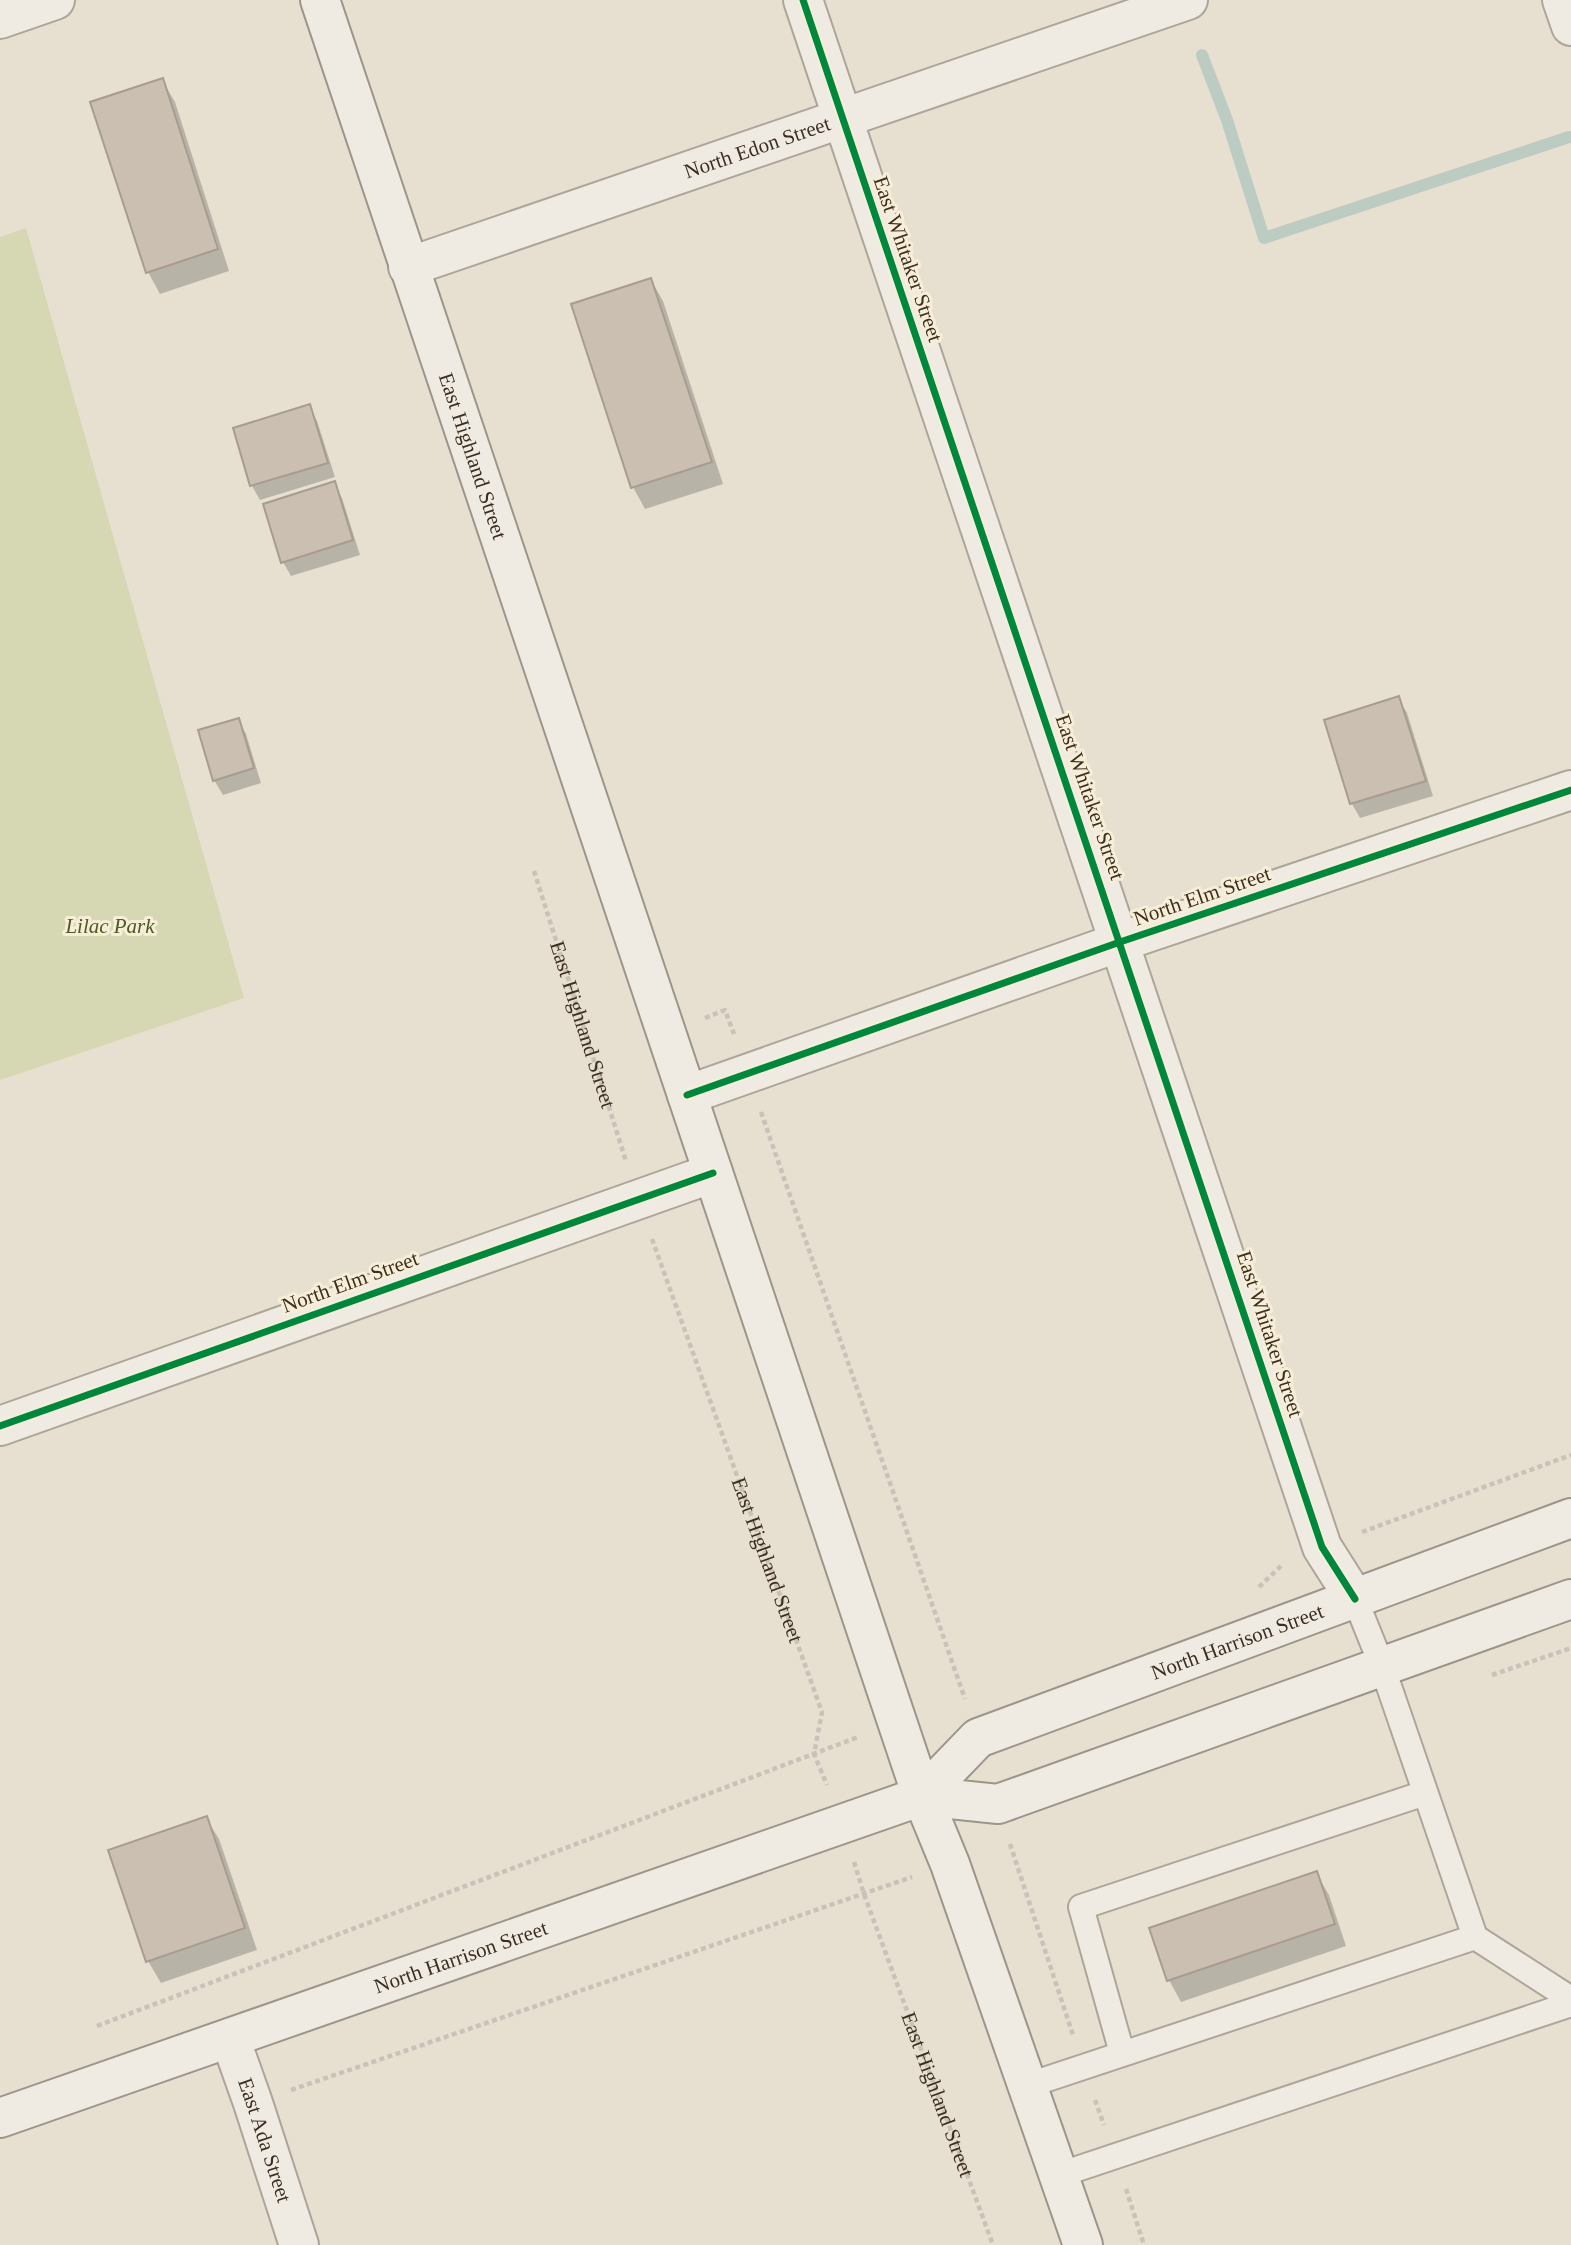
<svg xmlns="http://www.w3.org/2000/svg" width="1571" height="2245" font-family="'Times New Roman',serif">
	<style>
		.green { fill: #d6d7b3 }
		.shadow { fill: #0003 }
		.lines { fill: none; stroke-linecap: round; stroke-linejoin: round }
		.stream { stroke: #bcccc2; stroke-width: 12 }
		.building { fill: #cbbfb2; stroke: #a89c90; stroke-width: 2 }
		.lane-casing { stroke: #ada599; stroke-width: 28 }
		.street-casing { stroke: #ada599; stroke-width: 42 }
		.secondary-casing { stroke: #9c958a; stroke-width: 42 }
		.path { stroke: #c8c2b9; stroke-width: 4.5; stroke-dasharray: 5 3.5; stroke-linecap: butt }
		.lane { stroke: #efebe3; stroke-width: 24 }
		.street { stroke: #efebe3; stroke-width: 38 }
		.secondary { stroke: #efebe3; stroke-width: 38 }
		.cycleway-casing { stroke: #f7eed8; stroke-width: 11 }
		.cycleway { stroke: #00873e; stroke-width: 7 }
		.labels { text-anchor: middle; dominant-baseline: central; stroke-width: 6; stroke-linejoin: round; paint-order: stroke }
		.street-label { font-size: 21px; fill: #3d2e20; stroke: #f7eed8 }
		.park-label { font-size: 21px; font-style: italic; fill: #4d5a26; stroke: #f7eed8 }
	</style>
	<rect width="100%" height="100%" fill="#e7e0d1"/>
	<path class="green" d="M26,228L244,998L0,1080V237Z"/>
	<path class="shadow" d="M162,80L175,102L229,271L160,294L148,272Z
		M651,280L663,301L723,484L645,509L633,487Z
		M309,406L317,421L335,477L260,500L252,486L235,429Z
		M334,483L342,498L360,555L291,576L283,562Z
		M1398,698L1407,713L1433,796L1360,818L1352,804L1326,721Z
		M238,720L246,734L261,783L223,795L214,780Z
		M206,1818L219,1839L257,1950L161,1983L148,1961Z
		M1316,1873L1329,1895L1346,1946L1181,2002L1169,1980Z"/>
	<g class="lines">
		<path class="stream" d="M1202,55L1227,120L1264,238L1569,137"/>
	</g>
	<path class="building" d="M163,78L218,249L146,273L90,102Z
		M651,278L712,462L631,488L571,304Z
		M310,404L328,463L250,486L233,428Z
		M335,481L353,540L281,563L263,504Z
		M1399,696L1426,781L1350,804L1324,720Z
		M239,718L254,768L213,781L198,730Z
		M207,1816L245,1928L146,1962L108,1850Z
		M1317,1871L1335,1924L1167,1981L1149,1928Z"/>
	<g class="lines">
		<defs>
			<path id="lane" d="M1475,1937L1571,1999
				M1122,2053L1081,1907L1425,1793
				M1026,2086L1475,1937L1382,1666L1355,1599
				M1059,2175L1571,2004"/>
			<g id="street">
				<path d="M803,0L1322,1547L1355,1599"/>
				<path d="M1562,0L1571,26"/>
				<path d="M0,19L55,0"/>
				<path id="s4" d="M408,267L1188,0"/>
				<path d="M687,1095L1120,942L1571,790"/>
				<path d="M0,1426L713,1173"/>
				<path id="s5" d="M230,2038L253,2103L299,2245"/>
			</g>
			<g id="secondary">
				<path id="s6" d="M320,0L922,1796L950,1864L1083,2245"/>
				<path id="s7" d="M922,1796L978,1738L1571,1518"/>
				<path id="s8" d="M0,2118L922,1796L998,1804L1571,1599"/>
			</g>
		</defs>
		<use href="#lane" class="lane-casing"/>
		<use href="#street" class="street-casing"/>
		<use href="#secondary" class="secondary-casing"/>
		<g class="path">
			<path id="s1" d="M534,871L626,1161"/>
			<path d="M705,1018L725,1010L734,1034"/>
			<path d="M761,1112L965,1699"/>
			<path id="s2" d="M652,1239L822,1712L814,1754L827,1785"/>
			<path d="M1362,1532L1571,1455"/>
			<path d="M1259,1587L1283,1564"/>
			<path d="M1492,1675L1571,1648"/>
			<path d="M1010,1844L1073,2035"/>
			<path id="s3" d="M854,1862L864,1894L993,2245"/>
			<path d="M97,2026L858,1737"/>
			<path d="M291,2090L912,1877"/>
			<path d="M1095,2100L1104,2125"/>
			<path d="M1126,2189L1144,2245"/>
		</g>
		<use href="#lane" class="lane"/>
		<use href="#street" class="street"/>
		<use href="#secondary" class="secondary"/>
		<defs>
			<path id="cycleway" d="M803,0L1322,1547L1355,1599
				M687,1095L1120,942L1571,790
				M0,1426L713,1173"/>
		</defs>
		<use href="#cycleway" class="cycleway-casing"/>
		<use href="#cycleway" class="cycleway"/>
	</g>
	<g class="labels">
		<g class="street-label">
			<text stroke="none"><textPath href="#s4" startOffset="369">North Edon Street</textPath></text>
			<text transform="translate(908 259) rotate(71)">East Whitaker Street</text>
			<text stroke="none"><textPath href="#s6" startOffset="481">East Highland Street</textPath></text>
			<text transform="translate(1090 797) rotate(71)">East Whitaker Street</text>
			<text transform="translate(1202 896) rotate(-19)">North Elm Street</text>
			<text stroke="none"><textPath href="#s1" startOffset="161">East Highland Street</textPath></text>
			<text transform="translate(350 1282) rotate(-20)">North Elm Street</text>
			<text transform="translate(1270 1334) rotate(72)">East Whitaker Street</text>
			<text stroke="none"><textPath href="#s2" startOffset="341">East Highland Street</textPath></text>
			<text stroke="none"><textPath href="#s7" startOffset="357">North Harrison Street</textPath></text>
			<text stroke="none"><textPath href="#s8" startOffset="488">North Harrison Street</textPath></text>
			<text stroke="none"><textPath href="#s3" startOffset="247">East Highland Street</textPath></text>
			<text stroke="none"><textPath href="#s5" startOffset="108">East Ada Street</textPath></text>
		</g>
		<g class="park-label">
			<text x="110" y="926">Lilac Park</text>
		</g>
	</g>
</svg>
